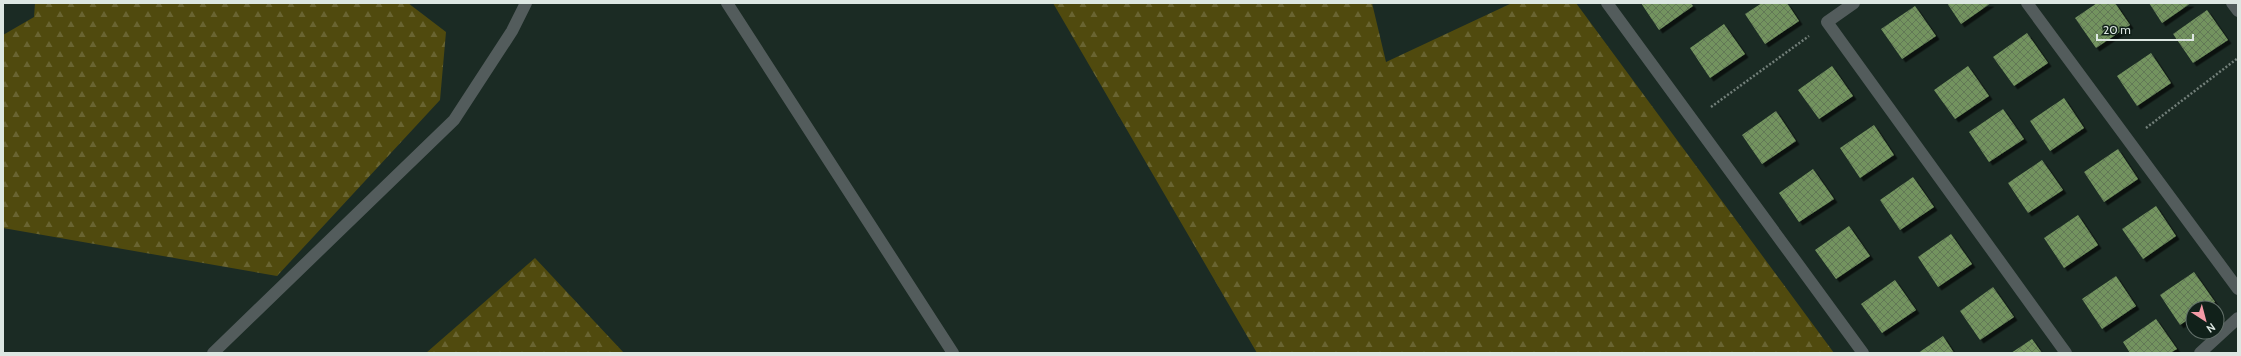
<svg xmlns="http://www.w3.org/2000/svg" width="2241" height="356" font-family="Cabin,sans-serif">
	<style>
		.forest { fill: url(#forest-firs) }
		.building { fill: url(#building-cross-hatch); filter: url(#shadow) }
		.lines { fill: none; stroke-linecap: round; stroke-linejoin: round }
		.path { stroke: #727f79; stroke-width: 2.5; stroke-dasharray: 2 2; stroke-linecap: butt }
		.street { stroke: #535c5c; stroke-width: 12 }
	</style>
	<defs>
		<pattern id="forest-firs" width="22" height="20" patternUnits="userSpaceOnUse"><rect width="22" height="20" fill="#504a0e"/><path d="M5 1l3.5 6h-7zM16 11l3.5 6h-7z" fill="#696431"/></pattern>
		<pattern id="building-cross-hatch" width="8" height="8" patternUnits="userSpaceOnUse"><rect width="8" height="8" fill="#73935f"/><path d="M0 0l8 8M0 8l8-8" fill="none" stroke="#627856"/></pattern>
		<filter id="shadow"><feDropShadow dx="3.5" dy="3.5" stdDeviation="0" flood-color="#0009"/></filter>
	</defs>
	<rect width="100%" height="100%" fill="#1b2b24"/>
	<path class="forest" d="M35,3H408L446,32L440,100L277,276L3,228V35L34,17Z
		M1053,3H1372L1386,62L1512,3H1576L1834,353H1257Z
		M535,258L624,353H426Z"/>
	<path class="building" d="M1641,3H1691L1693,6L1659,30Z
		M1762,3H1787L1799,21L1765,44L1745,14Z
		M1947,3H1991L1961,24Z
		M2097,3H2115L2130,25L2096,48L2075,18Z
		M2149,3H2191L2162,23Z
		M1915,6L1936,36L1902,59L1881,29Z
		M2207,10L2228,40L2193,63L2173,34Z
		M1724,24L1745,54L1710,78L1690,48Z
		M2027,33L2048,63L2014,86L1993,57Z
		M2151,53L2171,83L2137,106L2117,76Z
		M1832,66L1853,96L1819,119L1798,90Z
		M1968,66L1989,96L1955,119L1934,90Z
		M2064,98L2084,128L2050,151L2030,121Z
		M2003,109L2024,139L1989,162L1969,132Z
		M1776,111L1796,141L1762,164L1742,135Z
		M1874,125L1894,155L1860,178L1840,148Z
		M2118,149L2138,179L2104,202L2084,172Z
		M2042,160L2063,190L2028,213L2008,183Z
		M1813,169L1834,199L1799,222L1779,193Z
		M1913,177L1934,207L1900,230L1880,200Z
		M2156,206L2176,236L2143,259L2122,229Z
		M2078,215L2098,245L2064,268L2044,238Z
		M1849,226L1870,256L1836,279L1815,250Z
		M1951,234L1972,264L1938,287L1918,257Z
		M2194,272L2215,302L2205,308H2193V316L2180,325L2160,295Z
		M2116,276L2136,306L2102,329L2082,299Z
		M1895,280L1916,310L1882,333L1861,304Z
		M1993,287L2014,317L1980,340L1960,311Z
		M2156,319L2177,349L2170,353H2130L2123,342Z
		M1943,336L1954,353H1918Z
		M2032,339L2042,353H2011Z"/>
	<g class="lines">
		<path class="path" d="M1711,107L1809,36
			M2146,128L2238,58"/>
		<path class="street" d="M727,3L953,353
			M1607,3L1863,353
			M1854,3L1827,22L2066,353
			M2027,3L2238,289
			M2232,3L2238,11
			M213,353L454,120L512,31L526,3
			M2200,353L2238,318"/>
	</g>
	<rect width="2241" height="356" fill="none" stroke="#dde7e2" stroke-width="8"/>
	<g transform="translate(2205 320) rotate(144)"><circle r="19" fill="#11211a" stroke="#63706a"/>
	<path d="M0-3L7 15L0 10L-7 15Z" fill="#f49aa6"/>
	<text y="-6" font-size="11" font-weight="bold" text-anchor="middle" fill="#dde7e2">N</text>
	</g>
	<path d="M2097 34v6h96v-6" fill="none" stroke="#dde7e2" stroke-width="2"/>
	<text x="2103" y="34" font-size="12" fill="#dde7e2" stroke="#11211a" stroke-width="3" paint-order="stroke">20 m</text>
</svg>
